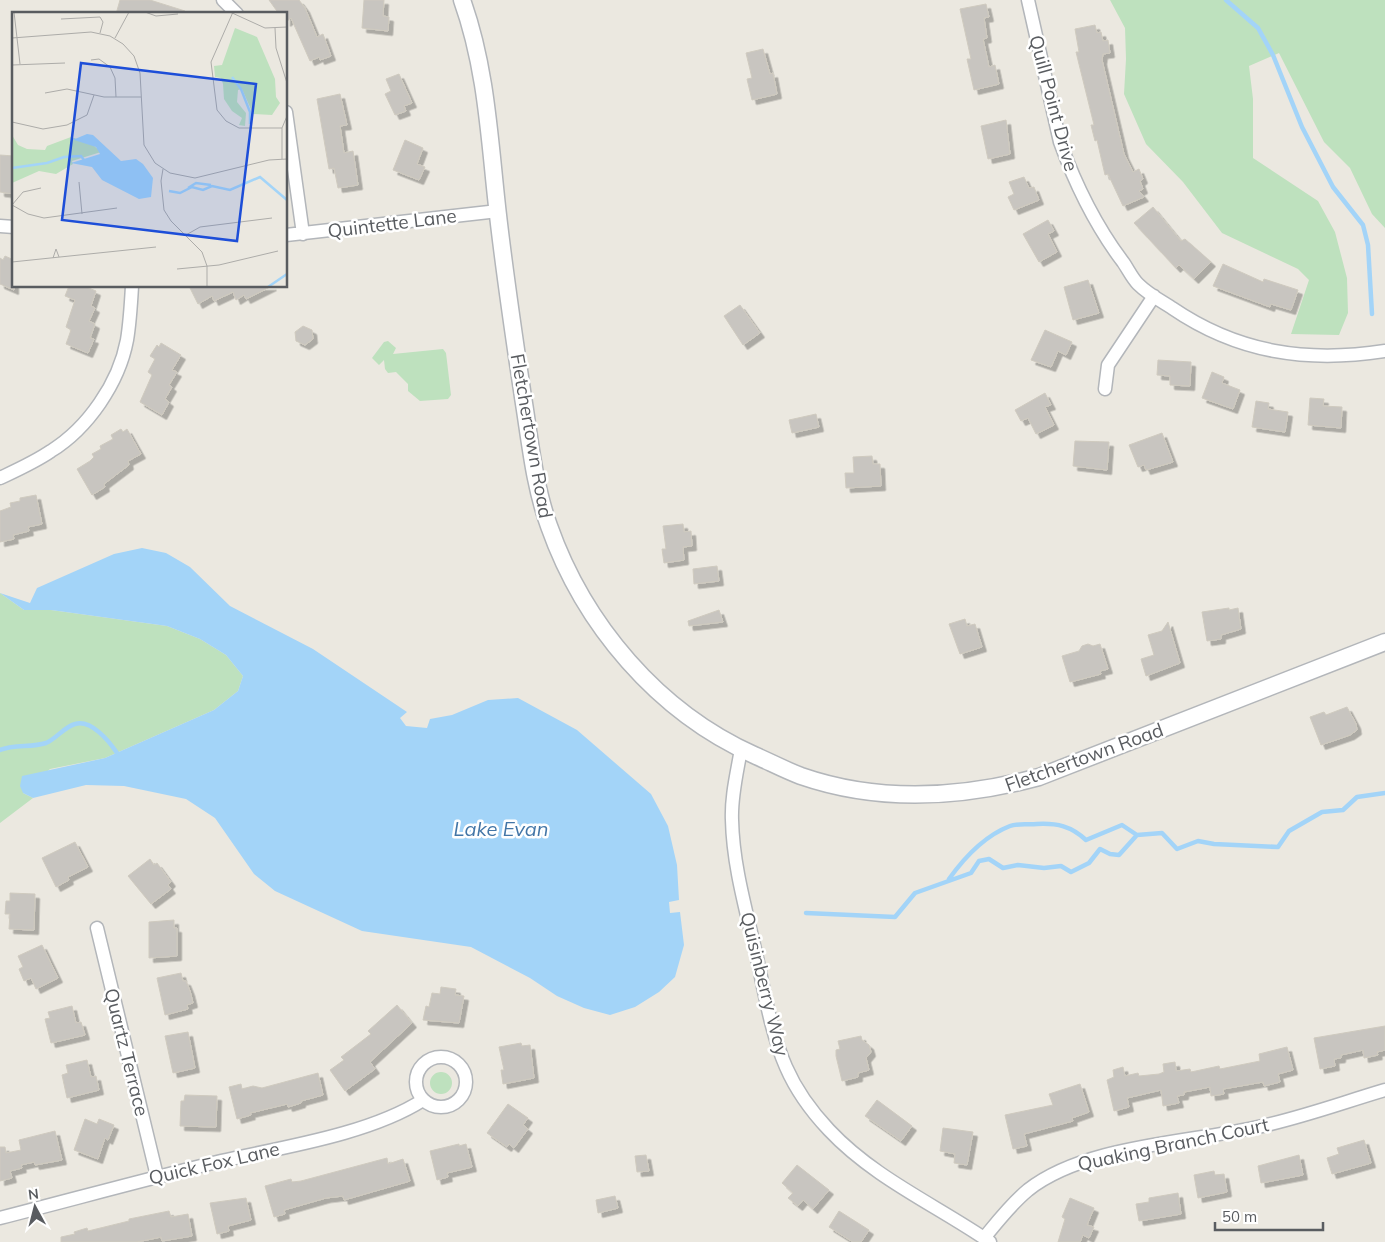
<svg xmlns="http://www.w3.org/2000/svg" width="1385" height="1242" font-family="Mulish,sans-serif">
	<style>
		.green { fill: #bee1be }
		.water { fill: #a3d4f8 }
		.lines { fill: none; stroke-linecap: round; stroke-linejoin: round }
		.stream { stroke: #a3d4f8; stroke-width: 4.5 }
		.building { fill: #c8c5c0; stroke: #cfcabf; filter: url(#shadow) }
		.minor-casing { stroke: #b3b6ba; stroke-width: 15 }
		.tertiary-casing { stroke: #b3b6ba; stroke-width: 19 }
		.minor { stroke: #fff; stroke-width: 12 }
		.tertiary { stroke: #fff; stroke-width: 16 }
		.labels { text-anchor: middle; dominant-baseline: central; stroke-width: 5; stroke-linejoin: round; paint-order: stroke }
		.street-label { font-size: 19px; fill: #595c60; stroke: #fff }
		.water-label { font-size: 20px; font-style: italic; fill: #4376a7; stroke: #fff }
		.inset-river { fill: none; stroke: #a3d4f8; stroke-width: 2.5 }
		.inset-road { fill: none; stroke: #adaca9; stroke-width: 1 }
		.view { fill: #1d4ed8; fill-opacity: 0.15; stroke: #1d4ed8; stroke-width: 2.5 }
		.inset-edge { fill: none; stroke: #595c60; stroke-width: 2.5 }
	</style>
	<defs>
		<filter id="shadow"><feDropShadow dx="4.5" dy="4.5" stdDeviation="0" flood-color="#0004"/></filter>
	</defs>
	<rect width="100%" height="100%" fill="#ebe8e0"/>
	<path class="green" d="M1110,0H1385V228L1372,214L1350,168L1324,142L1279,53L1249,66L1253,99V158L1318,201L1335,232L1347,278L1348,313L1339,335L1291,334L1309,280L1298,269L1222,233L1183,182L1146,144L1124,94L1126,59L1125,28Z
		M388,341L396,348L393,354L443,349L446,353L451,395L448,399L420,401L408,391V384L396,372L388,373L385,369L384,360L379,365L372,358L384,342Z
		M0,593L24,610H51L167,626L200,639L226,655L243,676L238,691L214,710L105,758L50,769L23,793L33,798L0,823Z
		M430 1083a11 11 0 1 1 22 0a11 11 0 1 1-22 0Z"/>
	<path class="water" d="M142,548L166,553L190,567L230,606L313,649L407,712L400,718L406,726L427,728L430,719L452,715L488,700L518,698L577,730L651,794L668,826L677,865L679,900L669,902L670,913L680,912L684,945L675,977L659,992L635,1007L610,1015L584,1008L557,996L530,978L471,947L362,931L275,891L254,874L215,818L186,799L124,786L86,785L33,798L23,793L20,786L22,776L105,758L214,710L238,691L243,676L226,655L200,639L167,626L51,610H24L0,593L30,603L37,588L114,554Z"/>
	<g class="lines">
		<path class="stream" d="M1226,0L1258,28L1273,55L1302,127L1333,187L1363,225L1368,245L1372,314
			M0,750C15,744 31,748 46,743C56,739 64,727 75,724C91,719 109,741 117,753
			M949,879C964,858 984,836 1010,826C1017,823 1028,825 1037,824C1057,823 1071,826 1086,840L1122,825L1137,835
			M806,913L895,917L915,893L971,873L979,861L989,859L1003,868L1018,865L1044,868L1061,866L1071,872L1089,863L1100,849L1110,854L1119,855L1137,835L1162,833L1177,849L1198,841L1214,844L1278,847L1289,831L1322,812L1343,810L1357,797L1385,793"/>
	</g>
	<path class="building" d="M120,0H150L185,11V14H116Z
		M269,0H299L305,8L317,37L323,34L331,56L320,60L319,57L310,61L291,18L286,22V14H279Z
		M364,0H384L383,16L389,17L388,31L362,28Z
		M986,4L989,17L984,18L987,38L983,39L989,67L995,65L999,84L974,90L967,59H971L960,9Z
		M1095,25L1097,33L1101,32L1103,41L1108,40L1110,53L1103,54L1102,60L1124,154L1133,172L1139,169L1143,179L1140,181L1143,189L1139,191L1144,197L1123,206L1108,174L1105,175L1097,140L1095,141L1091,125H1094L1076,52H1079L1075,29Z
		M763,49L770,74L773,73L777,94L752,100L747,79L752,78L746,53Z
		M399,74L412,103L404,106L406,111L395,115L385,94L391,91L386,79Z
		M340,94L347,125L340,126L344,153L353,151L358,185L338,188L334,168L329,169L317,99Z
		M1006,120L1010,154L988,159L981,126Z
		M405,140L423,148L417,164L425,167L419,180L393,170Z
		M0,155L14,156V194L0,192Z
		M1024,177L1029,188L1034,187L1039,200L1014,210L1008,197L1014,194L1009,182Z
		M1153,207L1181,241L1185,239L1211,262L1194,279L1179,265L1176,268L1134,223Z
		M1048,220L1054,231L1048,234L1057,252L1039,262L1023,234Z
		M5,256L14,260V290L0,284V258L3,260Z
		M1223,264L1263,282L1264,279L1298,290L1291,310L1271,304L1270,307L1213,286Z
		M1088,280L1099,313L1073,320L1064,287Z
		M69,286H84L96,291L91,306L95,308L89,321L95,324L90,338L94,339L88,353L66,344L71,330L66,327L75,300L65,296Z
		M189,286H272L246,299L244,295L236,300L233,292L214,301L212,296L198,304Z
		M740,305L760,333L743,345L724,316Z
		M303,326L312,330L313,339L305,345L296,341L295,332Z
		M1045,330L1072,342L1066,355L1058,351L1051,367L1031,360Z
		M161,343L181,355L172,370L177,372L169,385L172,387L165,399L169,402L162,415L140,402L152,375L148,372L155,359L150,356L157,345L159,347Z
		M1158,360L1191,362L1190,386L1170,385V376L1157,375Z
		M1212,372L1224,377L1222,383L1240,390L1233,409L1202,398Z
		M1045,393L1051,405L1045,407L1054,425L1036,434L1028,418L1021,421L1015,410Z
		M1310,398L1324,399L1323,406L1342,407L1341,428L1308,425Z
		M1256,401L1269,403L1268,409L1288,412L1285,432L1252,427Z
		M816,414L819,427L792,433L789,420Z
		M121,429L123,432L127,429L141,454L128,461L129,465L104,484L105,487L92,495L77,469L90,461L94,457L92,454L101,449L100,446L113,439L111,435Z
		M1162,433L1173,462L1146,470L1144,465L1138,467L1129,445Z
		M1075,441L1109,442L1107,470L1073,466Z
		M872,456L873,464H880L881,486L846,488L845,473H854L853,457Z
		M36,495L42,524L28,527L29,531L13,535L14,539L0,542V511L11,507L10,503L20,501V498Z
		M683,524L684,532L691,531L692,546L683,547L684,560L664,563L662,549H666L663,526Z
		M717,566L719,581L694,584L693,569Z
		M1229,608V610L1238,608L1241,629L1221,635V639L1207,641L1202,612Z
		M719,610L723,622L689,626L688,621Z
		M965,619L967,626L975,624L982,647L960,654L949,624Z
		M1168,622L1180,663L1146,676L1141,659L1154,655L1148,635L1162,631Z
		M1088,644L1093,646L1100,644L1108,669L1100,671L1101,674L1070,682L1062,656L1079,651L1082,646Z
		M1347,707L1356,724L1357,730L1350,735L1321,745L1310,717L1324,712L1326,715Z
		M75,842L88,867L68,877L69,880L56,887L42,858Z
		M150,859L154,865L157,863L171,882L168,885L171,889L151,904L128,876Z
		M10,893L35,894L34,930L9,929L10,914H5L6,901H10Z
		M174,920V928H177V956L149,958V922Z
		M42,945L58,978L36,989L31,978L24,981L19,969L23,967L18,956Z
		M181,973L183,981H186L190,991L193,1003L187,1005L188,1009L165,1015L157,978Z
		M441,987L456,989L455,995L464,996L459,1023L423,1020L426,1006L429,1007L432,993L440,994Z
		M397,1005L412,1023L370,1062L375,1069L345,1091L330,1070L344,1060L341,1057L371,1034L368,1031Z
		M72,1006L76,1023L81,1022L85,1035L51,1043L45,1019L50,1018L48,1012Z
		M1385,1026V1050L1377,1052L1378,1055L1364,1058L1363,1050L1341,1055V1058L1334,1059L1335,1066L1320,1069L1314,1038Z
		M188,1032L195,1068L173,1073L165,1036Z
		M861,1036L862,1040L869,1045L871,1052L866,1058L869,1070L858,1073V1077L842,1081L836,1056V1050L840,1049L838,1041Z
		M521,1043L522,1046L530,1045L534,1078L503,1084L501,1070H504L499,1047Z
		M1287,1047L1293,1070L1278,1074L1280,1082L1264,1086L1263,1082L1223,1089L1224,1094L1211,1096L1210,1087L1184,1092V1095L1177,1096L1179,1103L1163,1106L1161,1090L1127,1098L1129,1107L1114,1111L1107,1080L1114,1077L1113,1070L1123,1067L1125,1076L1138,1073L1139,1076L1159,1074L1164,1072L1163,1064L1175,1062L1176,1071L1190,1069L1191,1072L1219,1066L1220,1069L1260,1061L1259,1054Z
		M87,1060L91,1077L96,1076L99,1090L67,1098L62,1075L68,1073L66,1065Z
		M318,1073L323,1095L301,1101V1103L288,1107L287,1104L250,1113L251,1115L237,1119L229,1087L241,1084L242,1089L253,1086L262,1088Z
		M1080,1084L1089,1112L1072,1118L1073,1121L1024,1134L1027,1146L1013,1149L1005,1115L1053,1105L1049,1094Z
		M185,1095L217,1096L216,1127L180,1126L181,1101H184Z
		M877,1100L912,1126L901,1141L865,1116Z
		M508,1104L528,1118L523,1125L528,1129L514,1148L509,1144L507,1147L487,1133Z
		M85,1119L97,1124L99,1119L114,1125L108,1140L105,1138L98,1159L74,1150Z
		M943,1128L973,1132L967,1165L954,1163L955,1154L940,1151Z
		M55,1131L62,1160L35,1165L34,1162L21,1165L22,1168L10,1171L12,1178L0,1181V1147H5L6,1153L21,1150L19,1140Z
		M1364,1140L1371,1163L1332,1174L1327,1158L1339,1154L1337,1148Z
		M459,1144V1146L466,1144L472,1167L447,1173L448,1177L437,1180L430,1151Z
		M646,1155L649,1171L637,1172L635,1156Z
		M1299,1155L1303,1175L1261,1183L1258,1166Z
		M387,1158L388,1164L403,1159L410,1181L344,1200L343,1196L326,1198L284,1210L285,1214L274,1217L265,1186L291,1179L292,1182L301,1181Z
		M797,1165L829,1190L813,1209L803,1200L798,1206L788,1198L793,1193L782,1183Z
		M1214,1171L1215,1175L1224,1174L1227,1192L1198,1198L1194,1175Z
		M1178,1193L1181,1214L1139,1221L1136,1204L1149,1202V1198Z
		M615,1196L618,1208L598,1213L596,1200Z
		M246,1198L251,1220L228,1226L229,1231L217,1234L210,1203Z
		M1070,1198L1094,1208L1087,1225L1094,1227L1089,1238L1083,1235L1080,1242H1058L1065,1219L1062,1217Z
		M169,1211L171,1217L188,1214L192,1236L162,1241L161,1237L137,1242H61V1237L75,1234L74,1232L87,1228L88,1231L129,1221V1219Z
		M839,1211L869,1230L861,1242H853L829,1227Z"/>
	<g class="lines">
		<defs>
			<path id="minor" d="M223,0L237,14
				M1028,0L1060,142C1076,186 1095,225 1123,262C1128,269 1132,278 1138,284C1148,294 1161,301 1172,308C1238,353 1307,363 1385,351
				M286,112L303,234
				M0,226L14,227
				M286,235L498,211
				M1105,389L1108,365L1154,296
				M0,478C17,470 35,462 51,451C88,428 119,383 127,340C130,322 131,304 132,286
				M741,749C737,773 731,796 732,820C733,867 747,913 757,958C765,994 771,1033 786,1067C796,1090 812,1112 829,1130C874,1178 936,1205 990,1242
				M97,928L157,1176
				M416 1082a25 25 0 1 1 50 0a25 25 0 1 1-50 0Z
				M0,1218C74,1199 147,1179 221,1161C284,1147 370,1134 423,1100
				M984,1238C998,1221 1011,1204 1028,1190C1084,1146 1184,1143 1253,1128C1298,1119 1341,1103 1385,1090"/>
			<path id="tertiary" d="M462,0C485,64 489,131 496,197C503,264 513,330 523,397C530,440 534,485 549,526C584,625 658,712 754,755C770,762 785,770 801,776C879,803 961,798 1039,777L1385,642"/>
		</defs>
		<use href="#minor" class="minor-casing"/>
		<use href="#tertiary" class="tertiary-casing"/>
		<use href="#minor" class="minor"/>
		<use href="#tertiary" class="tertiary"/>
	</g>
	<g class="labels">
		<g class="street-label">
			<text transform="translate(1054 103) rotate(75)">Quill Point Drive</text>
			<text transform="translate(392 223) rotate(-7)">Quintette Lane</text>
			<text transform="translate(532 436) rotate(80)">Fletchertown Road</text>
			<text transform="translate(1084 757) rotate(-20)">Fletchertown Road</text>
			<text transform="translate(765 984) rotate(76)">Quisinberry Way</text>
			<text transform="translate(127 1052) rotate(76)">Quartz Terrace</text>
			<text transform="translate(1173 1144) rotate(-12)">Quaking Branch Court</text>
			<text transform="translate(214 1163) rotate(-13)">Quick Fox Lane</text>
		</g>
		<g class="water-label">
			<text x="501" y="828">Lake Evan</text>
		</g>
	</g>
	<g transform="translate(12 12)">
		<rect width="275" height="275" fill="#ebe8e0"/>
		<path d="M223,16L245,25L263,67L264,85L268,91L260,103L241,102L230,77L226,78L225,90L234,101L233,114L227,113L230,106L220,99L212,87L211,72L209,66L203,65L202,54L210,53ZM0,123L6,133L15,137L33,138L35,134L59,125L80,132L89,140L60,149L61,152L44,162L27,159L0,171Z" fill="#bee1be"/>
		<path d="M75,122L81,123L109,149L124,147L131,152L141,166L139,185L127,187L90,168L80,155L59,151L88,142L84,135L62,128L59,125L63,127Z" fill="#a3d4f8"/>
		<path class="inset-river" d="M220,65L229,77L238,100V112M0,156L35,151L52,145L69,144L72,148M176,176L184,171L199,173M157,179L168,181L180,175L191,178L200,174L218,178L248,165L275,188M256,275L275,262"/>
		<path class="inset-road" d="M2,0L8,52M133,0L144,4L166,2M218,0L253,16L275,15M221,0L199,50L205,98L214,109L227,116H270M49,7L88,5L91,10L88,21M263,16L264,36L275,71M0,26L79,20L98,24L111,32L122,44L128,61L132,133L143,151L158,161L183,166L257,148L275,147M103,26L117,0M79,48L87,47L98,55L103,66L104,85M0,53L53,51M33,81L55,77L92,85H129M0,110L31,117L55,113L75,103L82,83M270,147V116L275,104M151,157L149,169L152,198L159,209L190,240L195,254V275M67,170L70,202M0,193L16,202L32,206L105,196M0,193L11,180L29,176M174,223L188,215L260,206M41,246L44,237L47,245M0,250L144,235M165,257L207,253L266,239"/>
		<path class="view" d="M69,51L244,72L225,229L50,208Z"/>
		<rect width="275" height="275" class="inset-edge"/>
	</g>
	<g transform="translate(35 1207) rotate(353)" stroke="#ffffff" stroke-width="4" paint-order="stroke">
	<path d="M0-4L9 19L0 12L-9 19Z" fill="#595c60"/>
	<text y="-8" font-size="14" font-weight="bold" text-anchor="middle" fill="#595c60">N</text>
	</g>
	<path d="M1215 1222v8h108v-8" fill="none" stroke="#595c60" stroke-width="2.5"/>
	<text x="1222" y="1222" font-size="15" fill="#595c60" stroke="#ffffff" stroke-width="4" paint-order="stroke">50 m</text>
</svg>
